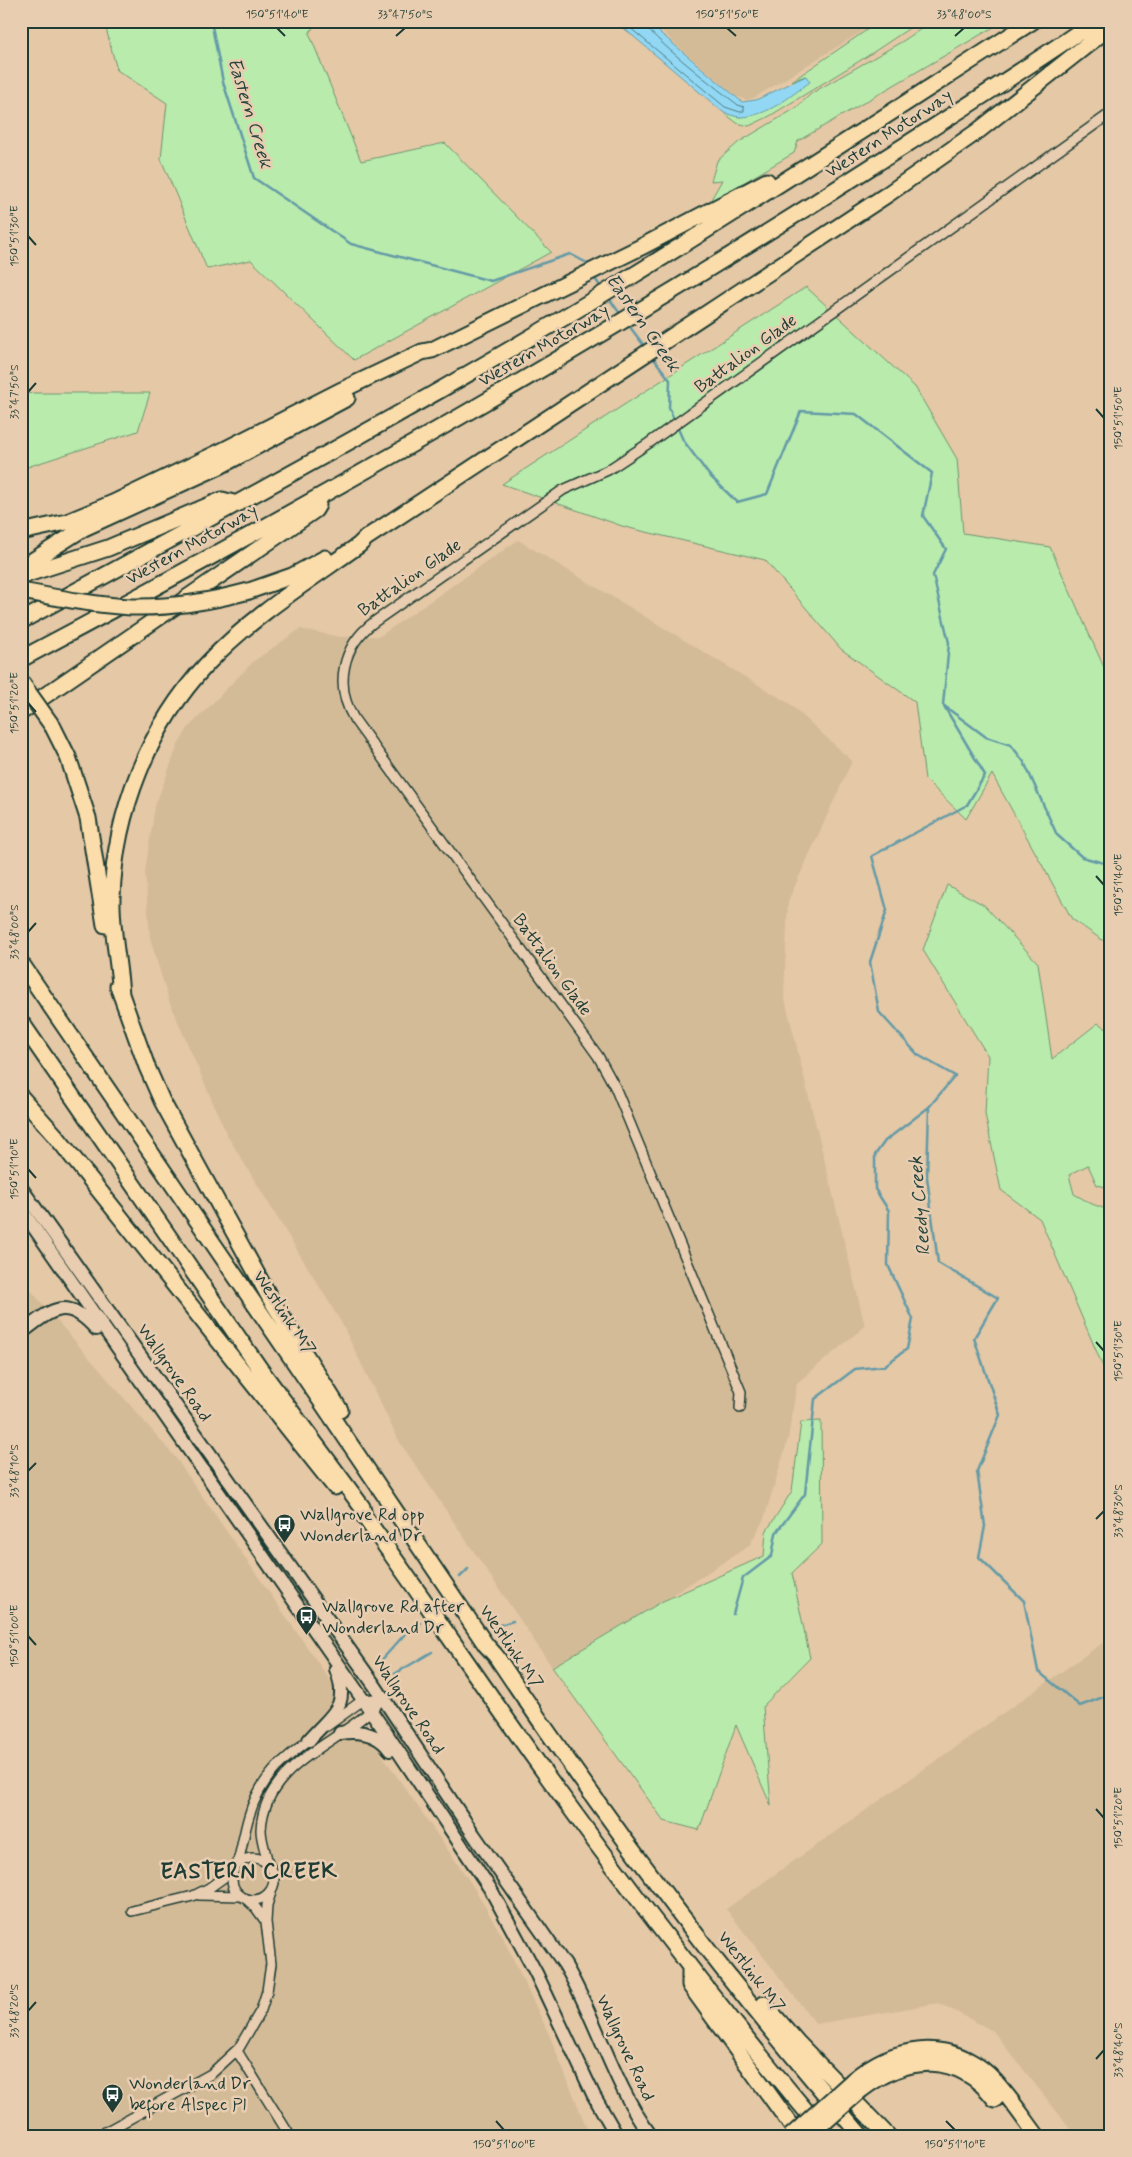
<svg xmlns="http://www.w3.org/2000/svg" width="1132" height="2157" font-family="Mynerve,sans-serif">
	<style>
		.built { fill: #d4bb98 }
		.green { fill: #b9ebac; stroke: #6c9470 }
		.water { fill: #92d8f4; stroke: #649aa7 }
		.lines { fill: none; stroke-linecap: round; stroke-linejoin: round }
		.shore { stroke: #4d7b81; stroke-width: 1 }
		.stream { stroke: #649aa7; stroke-width: 2.5 }
		.street-casing { stroke: #1f3d34; stroke-width: 12 }
		.secondary-casing { stroke: #1f3d34; stroke-width: 16 }
		.highway-casing { stroke: #1f3d34; stroke-width: 19 }
		.street { stroke: #e9cdb0; stroke-width: 9 }
		.secondary { stroke: #e9cdb0; stroke-width: 12 }
		.highway { stroke: #fbddab; stroke-width: 15 }
		.highway-bridge-casing { stroke: #1f3d34; stroke-width: 19; stroke-linecap: butt }
		.highway-bridge { stroke: #fbddab; stroke-width: 15 }
		.ticks { fill: none; stroke: #1f3d34; stroke-width: 2 }
		.labels { text-anchor: middle; dominant-baseline: central; stroke-width: 5; stroke-linejoin: round; paint-order: stroke }
		.street-label { font-size: 18px; fill: #1f3d34; stroke: #e9cdb0 }
		.poi-label { font-size: 18px; fill: #1f3d34; stroke: #e9cdb0; text-anchor: start }
		.water-label { font-size: 19px; font-style: italic; fill: #25453e; stroke: #e9cdb0 }
		.district-label { font-size: 22px; font-weight: bold; letter-spacing: 1px; fill: #1f3d34; stroke: #e9cdb0 }
		.neatline { fill: none; stroke: #1f3d34; stroke-width: 2 }
		.ticks-label { font-size: 12px; text-anchor: middle; fill: #1f3d34 }
	</style>
	<rect width="100%" height="100%" fill="#e5c8a6"/>
	<filter id="ink" filterUnits="userSpaceOnUse"><feTurbulence type="fractalNoise" baseFrequency=".02" numOctaves="2"/><feDisplacementMap in="SourceGraphic" scale="10" xChannelSelector="R" yChannelSelector="G"/><feConvolveMatrix kernelMatrix="1 2 1 2 8 2 1 2 1" color-interpolation-filters="sRGB"/></filter>
	<g filter="url(#ink)">
		<path class="built" d="M652,21H879L754,98L746,100L736,96L676,45Z
			M518,540L790,704L852,761L788,901L784,995L865,1326L797,1383L788,1439L764,1519L749,1546L663,1601L552,1667L399,1441L341,1322L227,1135L169,1001L150,938L145,872L155,806L178,745L189,727L254,661L300,629L340,637L380,636Z
			M21,1279L175,1457L473,1886L501,1934L548,2032L590,2136H21Z
			M1111,1637V2136H1076L993,2031L939,2003L816,2024L726,1909Z"/>
		<path class="green" d="M104,21H318L309,33L361,161L445,143L551,252L354,360L251,260L207,269L161,159L167,103L117,70Z
			M880,21H920L866,57L768,117L749,126L737,123L723,112L740,117L805,76L792,81Z
			M933,21H1004L798,141L794,153L709,203L722,180L711,181L717,161L739,142L796,108L812,93L903,41Z
			M806,287L915,387L957,459L963,533L1050,547L1111,683V946L1072,919L992,774L966,819L925,779L915,702L841,649L765,560L625,527L502,484Z
			M33,393H150L138,431L21,469V395Z
			M947,885L984,905L1038,963L1052,1059L1098,1023L1111,1032V1188L1097,1185L1088,1165L1069,1175L1074,1194L1092,1204L1111,1211V1370L1104,1369L1040,1219L1001,1190L985,1114L988,1056L923,950Z
			M821,1421L822,1544L792,1573L810,1658L763,1706L771,1806L736,1725L699,1830L664,1821L552,1667L663,1601L764,1556L766,1532L792,1491L801,1422Z"/>
		<path class="water" d="M608,21H646L742,102L756,100L806,76L810,82C789,97 768,116 741,117C735,117 728,114 723,112L626,30Z"/>
		<g class="lines">
			<path class="shore" d="M619,21L629,27L725,107L740,112L744,111V107L738,105C724,94 645,34 643,21"/>
			<path class="stream" d="M211,21L223,82L254,178L351,244L491,281L570,254L587,263L589,267
				M594,277L602,289
				M608,297L621,315
				M627,323L645,347
				M651,355L670,380L669,408L683,440L709,475L737,502L767,494L801,411L856,414L932,473L923,516L946,549L933,575L949,643L943,705L986,737L1011,745L1024,762L1057,835L1082,857L1111,865
				M944,706L985,775L967,805L872,856L887,910L870,962L879,1012L918,1055L955,1076L929,1107L927,1177L938,1263L998,1298L974,1338L1000,1415L977,1471L985,1526L979,1557L1024,1601L1038,1671L1080,1706L1111,1694
				M460,1577L468,1569
				M733,1614L743,1578L772,1556L776,1533L805,1494L815,1399L855,1369L884,1366L907,1349L913,1319L888,1265L889,1211L875,1189V1155L885,1141L929,1107
				M493,1627L513,1621
				M378,1664L405,1634L420,1623
				M386,1679L432,1652"/>
			<defs>
				<path id="street" d="M740,1408L741,1392L615,1087L598,1056L354,719C334,685 342,646 374,622L563,490L608,470L649,443L1111,113
					M327,1726L363,1700L383,1698
					M232 1879a21 21 0 1 1 42 0a21 21 0 1 1-42 0Z
					M268,1864C266,1853 261,1840 261,1830C264,1760 346,1743 383,1698
					M237,1865C242,1849 244,1832 249,1816C260,1778 282,1760 313,1737
					M199,1895L241,1896
					M245,1898L256,1908L266,1922
					M132,1911L193,1896L209,1888L234,1870
					M237,2051L290,2136
					M98,2136L211,2074L239,2048L261,2010L267,1991L271,1964L266,1922L267,1905L274,1883"/>
				<path id="secondary" d="M21,1188L375,1686L474,1835L565,1965C597,2020 613,2084 651,2136
					M21,1209L380,1724L491,1890L536,1973L594,2096L617,2136
					M21,1333C51,1310 66,1295 96,1329
					M340,1733C360,1730 378,1733 390,1750
					M309,1740C331,1714 351,1708 336,1669"/>
				<path id="highway" d="M21,532L67,522L113,503L226,449L342,390L422,352L432,350L641,247L767,181
					M21,568L84,528L220,466L347,398
					M21,576L108,548L222,500L237,504
					M249,591L292,576L325,558
					M21,621C225,510 431,400 629,278C765,195 899,107 1033,21
					M21,659C312,505 598,342 874,165C948,118 1023,71 1095,21
					M21,712L315,510L318,505
					M53,727L68,757L88,818L105,925
					M21,963L310,1385L486,1645L496,1656C608,1823 729,1985 861,2136
					M118,986L147,1067L162,1101L270,1298L340,1410
					M121,995C119,962 111,930 112,897C115,812 149,726 207,664C251,617 307,582 359,545L366,538L888,194L978,131L1111,26
					M21,1022L260,1369L362,1507L364,1516C427,1603 487,1693 550,1780C638,1902 730,2021 827,2136
					M21,1097L55,1135L335,1487
					M690,1970V1985L799,2136
					M764,2004L797,2042L888,2136
					M852,2081C892,2046 947,2037 989,2075C1007,2093 1022,2116 1037,2136
					M861,2090C907,2055 957,2051 995,2099"/>
			</defs>
			<use href="#street" class="street-casing"/>
			<use href="#secondary" class="secondary-casing"/>
			<use href="#highway" class="highway-casing"/>
			<use href="#street" class="street"/>
			<use href="#secondary" class="secondary"/>
			<use href="#highway" class="highway"/>
			<defs>
				<path id="highway-bridge" d="M21,591C58,598 94,605 131,607C170,608 212,601 249,591
					M21,682L53,727
					M791,2136L852,2081
					M809,2136L861,2090"/>
			</defs>
			<use href="#highway-bridge" class="highway-bridge-casing"/>
			<use href="#highway-bridge" class="highway-bridge"/>
		</g>
	</g>
	<path class="ticks" d="M277,28L285,36M727,28L736,36M396,36L405,28M955,36L964,28M28,236L36,245M28,392L36,383M1096,409L1104,418M28,703L36,712M1096,876L1104,885M28,932L36,923M28,1169L36,1178M1096,1342L1104,1351M28,1471L36,1463M1096,1519L1104,1511M28,1636L36,1645M1096,1809L1104,1818M28,2011L36,2002M1096,2059L1104,2050M496,2121L504,2130M946,2121L955,2130"/>
	<defs>
		<symbol id="bus-pin" viewBox="-11 -11 22 30"><path d="M0 17L-7.5 6A9.5 9.5 0 1 1 7.5 6Z" fill="#1f3d34" stroke="#e9cdb0"/><path d="M-5-6H5V4H4V6H2V4H-2V6H-4V4H-5ZM-3.5-4V0h7V-4ZM-3.5 1.2v1.5H-2V1.2ZM2 1.2v1.5H3.5V1.2Z" fill="#fff"/></symbol>
	</defs>
	<g fill-rule="evenodd">
		<use href="#bus-pin" x="272" y="1512" width="25" height="34"/>
		<use href="#bus-pin" x="294" y="1604" width="25" height="34"/>
		<use href="#bus-pin" x="100" y="2082" width="25" height="34"/>
	</g>
	<g class="labels">
		<g class="street-label">
			<text transform="translate(889 134) rotate(-33)">Western Motorway</text>
			<text transform="translate(544 346) rotate(-30)">Western Motorway</text>
			<text transform="translate(746 354) rotate(-36)">Battalion Glade</text>
			<text transform="translate(192 545) rotate(-29)">Western Motorway</text>
			<text transform="translate(410 578) rotate(-35)">Battalion Glade</text>
			<text transform="translate(552 965) rotate(54)">Battalion Glade</text>
			<text transform="translate(284 1313) rotate(56)">Westlink M7</text>
			<text transform="translate(174 1373) rotate(55)">Wallgrove Road</text>
			<text transform="translate(511 1647) rotate(55)">Westlink M7</text>
			<text transform="translate(408 1705) rotate(56)">Wallgrove Road</text>
			<text transform="translate(751 1972) rotate(52)">Westlink M7</text>
			<text transform="translate(625 2048) rotate(65)">Wallgrove Road</text>
		</g>
		<g class="poi-label">
			<text x="300" y="1515">Wallgrove Rd opp<tspan x="300" dy="21">Wonderland Dr</tspan></text>
			<text x="322" y="1607">Wallgrove Rd after<tspan x="322" dy="21">Wonderland Dr</tspan></text>
			<text x="129" y="2084">Wonderland Dr<tspan x="129" dy="21">before Alspec Pl</tspan></text>
		</g>
		<g class="water-label">
			<text transform="translate(250 113) rotate(73)">Eastern Creek</text>
			<text transform="translate(643 323) rotate(55)">Eastern Creek</text>
			<text transform="translate(920 1206) rotate(-95)">Reedy Creek</text>
		</g>
		<g class="district-label">
			<text x="249" y="1872">EASTERN CREEK</text>
		</g>
	</g>
	<rect width="1132" height="2157" fill="none" stroke="#e9cdb0" stroke-width="55"/>
	<rect x="28" y="28" width="1076" height="2102" class="neatline"/>
	<g class="ticks-label">
		<text x="277" y="18">150°51'40"E</text>
		<text x="405" y="18">33°47'50"S</text>
		<text x="727" y="18">150°51'50"E</text>
		<text x="964" y="18">33°48'00"S</text>
		<text transform="translate(14 236) rotate(-90)" y="4">150°51'30"E</text>
		<text transform="translate(14 392) rotate(-90)" y="4">33°47'50"S</text>
		<text transform="translate(1118 418) rotate(-90)" y="4">150°51'50"E</text>
		<text transform="translate(14 703) rotate(-90)" y="4">150°51'20"E</text>
		<text transform="translate(1118 885) rotate(-90)" y="4">150°51'40"E</text>
		<text transform="translate(14 932) rotate(-90)" y="4">33°48'00"S</text>
		<text transform="translate(14 1169) rotate(-90)" y="4">150°51'10"E</text>
		<text transform="translate(1118 1351) rotate(-90)" y="4">150°51'30"E</text>
		<text transform="translate(14 1471) rotate(-90)" y="4">33°48'10"S</text>
		<text transform="translate(1118 1511) rotate(-90)" y="4">33°48'30"S</text>
		<text transform="translate(14 1636) rotate(-90)" y="4">150°51'00"E</text>
		<text transform="translate(1118 1818) rotate(-90)" y="4">150°51'20"E</text>
		<text transform="translate(14 2011) rotate(-90)" y="4">33°48'20"S</text>
		<text transform="translate(1118 2050) rotate(-90)" y="4">33°48'40"S</text>
		<text x="504" y="2148">150°51'00"E</text>
		<text x="955" y="2148">150°51'10"E</text>
	</g>
</svg>
